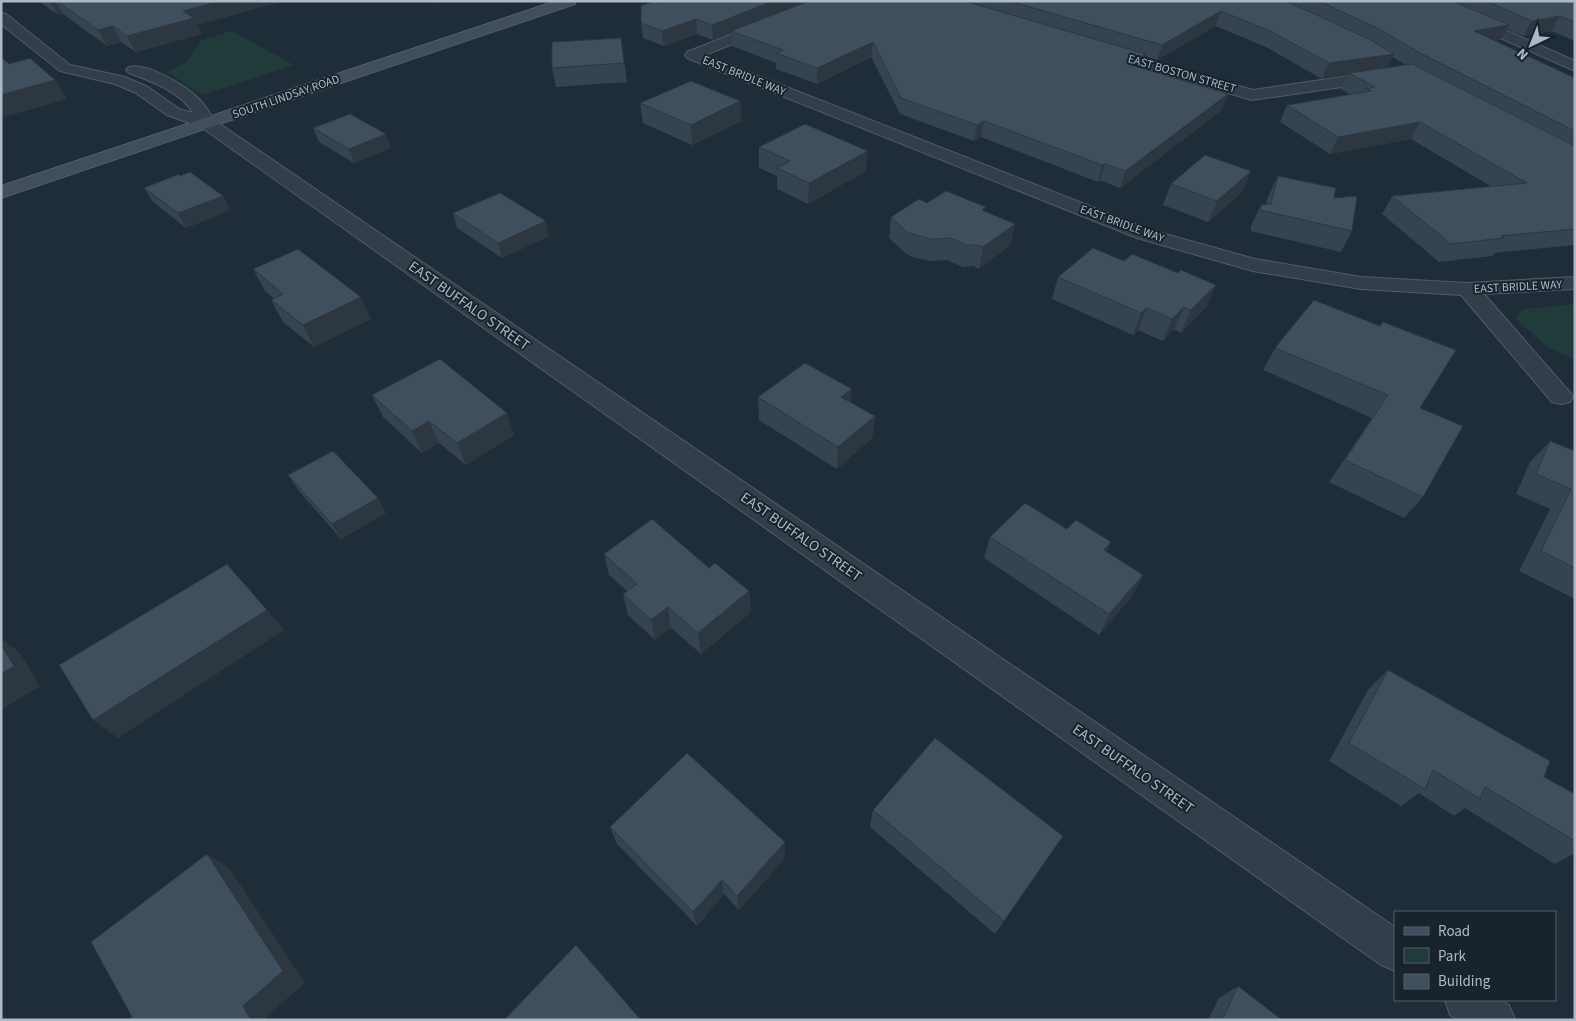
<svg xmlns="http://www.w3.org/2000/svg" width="1576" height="1021" font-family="'Source Sans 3',sans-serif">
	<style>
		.green { fill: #213a3a }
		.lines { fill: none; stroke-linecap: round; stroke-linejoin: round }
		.minor-casing { stroke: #505c67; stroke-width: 2 }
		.secondary-casing { stroke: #505c67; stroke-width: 2 }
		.minor { fill: #333e4a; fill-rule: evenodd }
		.secondary { fill: #404e5d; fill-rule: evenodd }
		.wall { fill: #364451; fill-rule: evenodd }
		.shaded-wall { fill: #2c3742 }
		.building { fill: #3f4f5e; stroke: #2c3742 }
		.labels { text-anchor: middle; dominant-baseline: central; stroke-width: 4; stroke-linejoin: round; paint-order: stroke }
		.far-street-label { font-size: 12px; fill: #adb9c6; stroke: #18232e }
		.street-label { font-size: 15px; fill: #adb9c6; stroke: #18232e }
	</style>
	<rect width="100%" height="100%" fill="#1f2d39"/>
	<path class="green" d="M232,31L294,65L202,95L167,72L187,62L201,40Z
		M1575,304V359L1550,349L1515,318L1523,309Z"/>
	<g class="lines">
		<defs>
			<path id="minor" d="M816,1H834L833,4L705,55L1151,230L1255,259L1361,277L1467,283L1575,277V289L1484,294L1573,396L1570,402L1561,404L1552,402L1461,295L1361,289L1253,271L1137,238L687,58L685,55L687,52Z
				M1422,1H1440L1575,61V71L1423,4Z
				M1,13L6,14L70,65L125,77L148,87L179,109L193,113C181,92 151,81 129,73L126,70L129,67C147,62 189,87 201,101C206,107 210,114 214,120L1395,927V971L1381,965L201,127L167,115L136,93L115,84L60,71L1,24Z
				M1108,49L1253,90L1383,71L1388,73L1391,76L1388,79L1383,81L1252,100L1103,56L1101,53L1103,50Z
				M1445,1000H1501L1509,1005L1515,1020H1458L1450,1015Z"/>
			<path id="secondary" d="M556,1H576L575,4L1,198V186Z"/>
		</defs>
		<use href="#minor" class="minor-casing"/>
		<use href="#secondary" class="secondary-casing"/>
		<use href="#minor" class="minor"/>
		<use href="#secondary" class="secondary"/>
	</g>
	<path class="wall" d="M39,1H283L197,25L202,34L136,52L121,42L107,46L63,14L58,15Z
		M663,1H1575V41L1551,31L1523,36L1507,29L1500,40L1495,41L1575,78V245L1494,253L1492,256L1439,262L1382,214L1392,196L1492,187L1411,139L1330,154L1280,122L1287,105L1351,95L1341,89L1348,75L1322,79L1266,47L1216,26L1157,60L1145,56L1142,68L1222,110L1120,188L1100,180L1098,182L981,137L974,141L900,114L871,57L817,84L776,69V63L732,46L731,33L713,40L697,34L664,46L643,38L641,23L659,3ZM1392,57L1406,65L1387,68Z
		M621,38L627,82L556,87L552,68Z
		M740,101L741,121L692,145L643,123L640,103Z
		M313,128L391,148L354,163L319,142Z
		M759,147L866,171L808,204L777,189V176L759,168Z
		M1251,171L1242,192L1208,222L1163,205L1171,184Z
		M1278,176L1334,198L1352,231L1341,252L1251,231V226L1261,205H1266L1268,197Z
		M144,188L223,196L230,210L186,228L153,202Z
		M927,203L1015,224L1010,245L979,269L973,266L963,267L947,260L930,261L912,257L905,253L889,238L891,217Z
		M453,213L549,236L502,258L457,228Z
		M1124,261L1178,273L1216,285L1206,307L1181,333L1174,329L1163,341L1138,330L1133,335L1052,299L1058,277Z
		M253,269L371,319L314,347L283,322L271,300L274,298L265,291Z
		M1275,348L1420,408L1423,497L1404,518L1329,482L1372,418L1263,370Z
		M372,395L514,435L466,465L439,443L422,453L383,417Z
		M758,397L875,416L872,438L837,469L759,420Z
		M1550,441L1575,451V599L1519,571L1550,509L1516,494L1530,462Z
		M288,475L386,513L341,539L298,490Z
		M1067,529L1143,575L1132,596L1099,635L984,558L990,537Z
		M604,554L709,568L749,591L751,612L701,654L671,628L655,640L628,615L623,594L627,591L609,575Z
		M1388,670L1544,777L1575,794V853L1555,864L1465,808L1454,816L1419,793L1401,806L1329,761L1368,690Z
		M873,810L1052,852L995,934L870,827Z
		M610,827L785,842V858L739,910L724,894L697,926L617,844Z
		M1238,986L1282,1020H1208L1219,998Z"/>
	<path class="shaded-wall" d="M49,1H55L63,14L58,15Z
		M220,1H283L197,25L202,34L136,52L127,36L183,11Z
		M435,1H444L435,4Z
		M773,1H810L731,31V33L713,40L712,25Z
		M1221,11L1216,26L1157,60L1162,45Z
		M1560,16L1551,31L1523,36L1532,21Z
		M696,19L697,34L664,46L662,31Z
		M1509,25L1500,40L1466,47L1474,31Z
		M113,26L121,42L107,46L98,30Z
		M873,42L871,57L817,84V68Z
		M1146,54L1141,69L1128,64Z
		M1394,54L1386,70L1349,73L1348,75L1322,79L1329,63Z
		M55,80L67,99L1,118V95Z
		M1228,94L1222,110L1120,188L1125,171Z
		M740,101L741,121L692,145L691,125Z
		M984,121L981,137L974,141L977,125Z
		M1420,122L1411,139L1330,154L1338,137Z
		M386,134L391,148L354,163L349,149Z
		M868,151L866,171L808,204L809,183Z
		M1105,164L1100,180L1098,182L1102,165Z
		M1251,171L1242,192L1208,222L1217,201Z
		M223,196L230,210L186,228L178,213Z
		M546,221L549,236L502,258L498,243Z
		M1015,224L1010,245L979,269L983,247Z
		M1216,285L1206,307L1181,333L1191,310Z
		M361,297L371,319L314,347L303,325Z
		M1184,307L1174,329L1163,341L1172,319Z
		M1147,308L1138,330L1133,335L1141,313Z
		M852,389L850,411L841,397Z
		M507,413L514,435L466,465L457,443Z
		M875,416L872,438L837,469L838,447Z
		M429,421L439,443L422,453L412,431Z
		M378,498L386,513L341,539L332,524Z
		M1111,542L1102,564L1104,550Z
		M1143,575L1132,596L1099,635L1109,614Z
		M749,591L751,612L701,654L698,633Z
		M668,607L671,628L655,640L651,620Z
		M267,610L284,630L118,738L93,720Z
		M1,638L20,653L40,686L1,710Z
		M785,842V858L739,910L737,896Z
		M207,854L230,869L305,983L266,1017L268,1020H251L243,1006Z
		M722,880L724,894L697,926L693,912Z"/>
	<path class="building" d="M57,1H220L183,11L194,18L127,36L113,26L98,30Z
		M654,1L659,3L663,1H773L712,25L696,19L662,31L641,23V6Z
		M809,1H964L1146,54L1128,64L1228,94L1125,171L1105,164L1102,165L984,121L977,125L901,98L873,42L817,68L776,53L783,50L731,31Z
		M1009,1H1286L1369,39L1394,54L1329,63L1272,32L1221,11L1162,45Z
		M1319,1H1453L1509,25L1474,31L1575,78V131L1420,53L1381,30Z
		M1486,1H1575V22L1560,16L1532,21Z
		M621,38L624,63L552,68V42Z
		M1,57L9,64L30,58L55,80L1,95Z
		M1412,64L1575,146V229L1501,236L1504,238L1451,244L1392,196L1527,183L1420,122L1338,137L1287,105L1371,91L1366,89L1375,87L1349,73Z
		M691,81L740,101L691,125L640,103Z
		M350,114L386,134L349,149L313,128Z
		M805,124L868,151L809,183L777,168L790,161L759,147Z
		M1205,155L1251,171L1217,201L1171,184Z
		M190,172L223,196L178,213L144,188L179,174L180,176Z
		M1278,176L1336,188L1334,198L1357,196L1352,231L1260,210L1261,205L1271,204Z
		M946,191L986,207L982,210L1015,224L983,247L977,245H967L950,238L933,239L915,235L907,232L891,217L919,199L927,203Z
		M500,193L546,221L498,243L453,213Z
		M1093,248L1124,261L1132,254L1178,273L1181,270L1216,285L1191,310L1184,307L1172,319L1147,308L1141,313L1058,277Z
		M298,249L361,297L303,325L271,300L283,294L253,269Z
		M1314,300L1380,326L1383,322L1456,350L1420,408L1463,426L1423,497L1345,460L1388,395L1275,348Z
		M440,359L507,413L457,443L429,421L412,431L372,395Z
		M805,363L852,389L841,397L875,416L838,447L758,397Z
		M1550,441L1575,451V568L1541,551L1571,489L1536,474Z
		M333,451L378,498L332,524L288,475Z
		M1025,503L1067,529L1076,520L1111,542L1104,550L1143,575L1109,614L990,537Z
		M652,519L709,568L715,563L749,591L698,633L668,607L651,620L623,594L637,584L604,554Z
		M227,564L267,610L93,720L59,665Z
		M1,645L14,666L1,674Z
		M1388,670L1550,761L1544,777L1575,794V841L1485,787L1480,799L1433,770L1425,789L1349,743Z
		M935,738L1063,836L1004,921L873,810Z
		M687,753L785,842L737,896L722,880L693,912L610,827Z
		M207,854L283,971L243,1006L251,1020H128L132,1017L91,942Z
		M576,945L641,1020H504Z
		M1238,986L1282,1020H1222Z"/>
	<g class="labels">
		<g class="far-street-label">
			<text transform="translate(1182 74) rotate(16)">EAST BOSTON STREET</text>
			<text transform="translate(744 76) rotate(22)">EAST BRIDLE WAY</text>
			<text transform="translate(286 97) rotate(-19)">SOUTH LINDSAY ROAD</text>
			<text transform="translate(1122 224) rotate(20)">EAST BRIDLE WAY</text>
			<text transform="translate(1518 287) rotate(-3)">EAST BRIDLE WAY</text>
		</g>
		<g class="street-label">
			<text transform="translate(469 306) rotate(35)">EAST BUFFALO STREET</text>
			<text transform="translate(801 537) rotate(35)">EAST BUFFALO STREET</text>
			<text transform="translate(1133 769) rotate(35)">EAST BUFFALO STREET</text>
		</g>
	</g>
	<rect width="1576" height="1021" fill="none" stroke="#adb9c6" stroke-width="5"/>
	<rect x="1394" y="911" width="162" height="90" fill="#18232e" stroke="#545f6b"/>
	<rect x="1404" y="927" width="25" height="8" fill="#404e5d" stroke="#545f6b"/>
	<text x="1438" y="936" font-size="15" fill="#adb9c6">Road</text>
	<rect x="1404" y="948" width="25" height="15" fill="#213a3a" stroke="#545f6b"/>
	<text x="1438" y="961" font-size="15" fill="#adb9c6">Park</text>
	<rect x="1404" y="974" width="25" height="15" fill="#3f4f5e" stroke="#545f6b"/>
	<text x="1438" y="986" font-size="15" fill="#adb9c6">Building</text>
	<g transform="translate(1531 45) rotate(223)" stroke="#18232e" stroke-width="4" paint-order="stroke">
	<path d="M0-4L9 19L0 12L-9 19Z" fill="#adb9c6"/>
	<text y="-8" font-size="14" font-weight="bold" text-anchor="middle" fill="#adb9c6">N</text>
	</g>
</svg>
